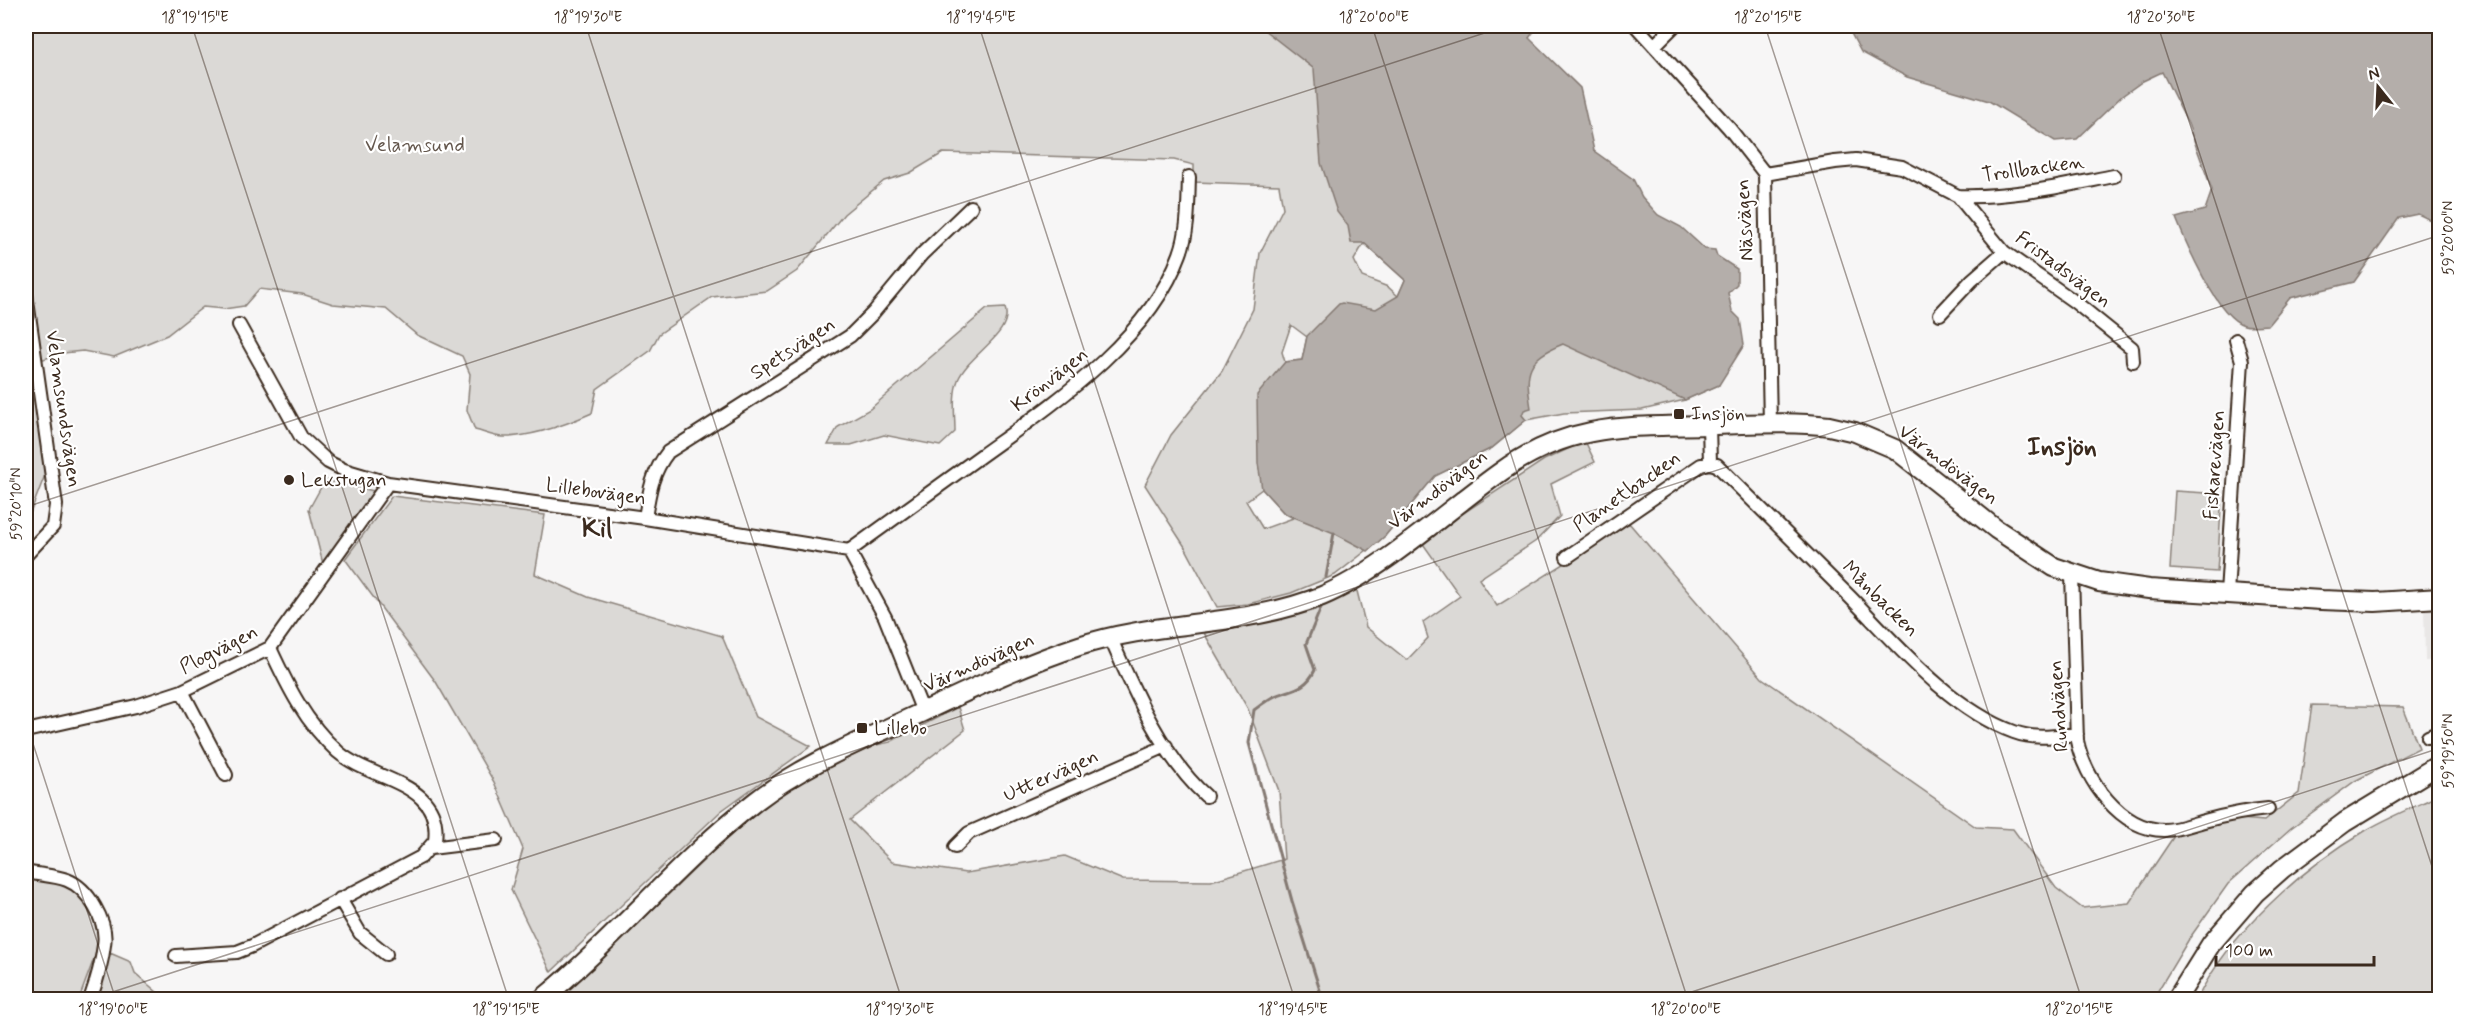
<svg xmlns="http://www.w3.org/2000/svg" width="2465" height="1025" font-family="Mynerve,sans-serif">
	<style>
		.built { fill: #e9e7e6 }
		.green { fill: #dbd9d6; stroke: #8b827a; stroke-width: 1.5; fill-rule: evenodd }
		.water { fill: #b4aeaa; stroke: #847972; stroke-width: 1.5 }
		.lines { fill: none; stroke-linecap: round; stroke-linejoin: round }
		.stream { stroke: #847972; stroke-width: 3 }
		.minor-casing { stroke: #3b2a1e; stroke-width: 16 }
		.secondary-casing { stroke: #3b2a1e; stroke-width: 22 }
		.minor { stroke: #fff; stroke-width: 12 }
		.secondary { stroke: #fff; stroke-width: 18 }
		.ticks { fill: none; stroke: #3b2a1e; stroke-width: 1.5; stroke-opacity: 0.45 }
		.poi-dot { fill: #3b2a1e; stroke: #fff; stroke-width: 2 }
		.labels { text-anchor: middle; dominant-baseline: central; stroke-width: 4.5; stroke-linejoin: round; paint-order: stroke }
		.park-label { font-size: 20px; fill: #63564c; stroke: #fff }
		.street-label { font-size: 20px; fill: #3b2a1e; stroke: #fff }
		.poi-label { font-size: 20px; fill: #3b2a1e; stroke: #fff; text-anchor: start }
		.district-label { font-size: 26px; font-weight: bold; fill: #3b2a1e; stroke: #fff }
		.neatline { fill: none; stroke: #3b2a1e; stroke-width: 2 }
		.ticks-label { font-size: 15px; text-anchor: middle; fill: #3b2a1e }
	</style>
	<rect width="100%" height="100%" fill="#f7f6f6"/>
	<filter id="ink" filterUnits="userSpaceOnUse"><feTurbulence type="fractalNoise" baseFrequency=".0167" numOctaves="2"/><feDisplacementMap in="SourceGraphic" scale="12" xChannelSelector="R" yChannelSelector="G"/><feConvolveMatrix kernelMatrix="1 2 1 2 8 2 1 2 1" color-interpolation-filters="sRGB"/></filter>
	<g filter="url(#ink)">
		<path class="built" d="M2439,607V660L2425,661L2424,608Z"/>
		<path class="green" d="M26,26H1490L1719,385L1685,400L1642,410L1564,413L1526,420L1492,448L1435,476L1385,536L1335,575L1291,593L1248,604L1217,607L1185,547L1145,485L1171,435L1222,371L1253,309L1260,253L1283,208L1279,185L1194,182V165L1174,160L943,153L910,173L884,181L844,214L797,271L767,291L712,297L659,334L650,351L597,389L592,413C565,425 533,437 503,437C494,437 484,432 475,430L467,410L470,374L462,356L417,335L386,309L333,304L302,294L259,289L244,306L224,309L203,307L167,335L114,357L83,351L63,353L40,360L55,468L45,475L26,524ZM1364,243L1405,280L1398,296L1388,287L1362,277L1354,260ZM1291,325L1307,337L1302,360L1285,362L1282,352ZM1262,489L1284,513L1293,518L1263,529L1246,501Z
			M1005,308C1014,333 969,354 958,380C952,395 955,416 955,432L940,446L884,435L851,445H828L838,427L870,409L987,309Z
			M1585,441L1595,462L1551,484L1560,516L1536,541L1479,579L1497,606L1629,523L1762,678L1976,827L2013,829L2056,888L2082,908L2129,903L2174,836L2229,818L2264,821L2299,793L2312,705L2403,707L2419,748L2355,781L2291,828L2228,884L2189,939L2153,999L550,1000L647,915L727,838L768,804L809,776L876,745L890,742L958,707L965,730L850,820L892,862L966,873L1065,856L1123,880L1211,881L1284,859L1279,791L1248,709L1204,633L1260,623L1356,587L1366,627L1407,660L1428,638L1423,622L1460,596L1421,541L1544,460Z
			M325,480L374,491L323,564L309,509Z
			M2175,491L2222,494L2217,572L2170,569Z
			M392,496L545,515L535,574L588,597L722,636L756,717L811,746L721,811L551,972L511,890L523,849L494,782L436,682L345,559Z
			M2439,795V999H2197C2229,934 2302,868 2365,831C2388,817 2415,807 2439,795Z
			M26,877L72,887L82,897L99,930V945L79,999H26Z
			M110,953L131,962L135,973L165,999L95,1000Z"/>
		<path class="water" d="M1259,26H1538L1529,38L1580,88L1594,151L1633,179L1642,197L1658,215L1681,227L1705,249L1715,250L1717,256L1737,269V284L1728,293L1732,311L1740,319L1744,345L1719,385L1685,400L1563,344C1526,359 1525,371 1531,408L1524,410L1522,415L1526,420L1492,448L1435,476L1385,536L1368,551L1334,533L1284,513L1262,489L1258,463L1257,395L1285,362L1302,360L1307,336L1339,304L1342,303L1376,309L1398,296L1405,280L1364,243H1351L1348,226L1337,212L1321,163L1314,69Z
			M1847,26H2431L2440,34L2439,224L2418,214L2399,218L2354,282L2290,298L2268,325C2261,325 2250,327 2244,325C2217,317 2186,243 2176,218L2205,210L2212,190L2188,124L2162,72L2143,81L2122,96L2077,139L2055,141L1989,101L1907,77L1861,52Z"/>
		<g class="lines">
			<path class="stream" d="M1326,577L1334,533
				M1322,605L1306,644L1315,670C1306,689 1293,689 1275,696C1268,699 1261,705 1254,710L1249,743L1292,901L1323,1000"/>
			<defs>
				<path id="minor" d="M1636,26L1729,128L1765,174L1770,424
					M1654,46L1674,26
					M1765,174L1835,162L1856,160L1902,167L1958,196L2004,252L2075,302L2132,348L2133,361
					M1958,196C2011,198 2062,186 2114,176
					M26,294L56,505L53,526L26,555
					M1940,314L1972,280L2004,252
					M239,325L301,437L328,462L344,470L388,483L645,518L849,551L885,617L923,712
					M1709,425L1710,463L1717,465C1761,509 1806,553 1850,597C1897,645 1949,708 2014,732C2035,740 2056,736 2077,734
					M645,518C649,493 652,472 668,452L850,336L873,313L922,254L971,207
					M849,551C893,519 938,487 982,455C1053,404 1149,340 1180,254C1189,230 1188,203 1189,177
					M1567,557L1701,465L1710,463
					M2072,574L2077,741C2085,779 2120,830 2164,830C2178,830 2192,824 2204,821C2226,815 2246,811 2268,809
					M2227,593L2242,361L2236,340
					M1110,637C1133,689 1163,758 1206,796
					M182,691L226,775
					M26,731L136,706L182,691L270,648L388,483
					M2428,737L2440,732
					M955,847L969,833L1166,746
					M431,848L496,840
					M26,872C39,875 54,875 67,880C88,888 108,922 104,945C102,963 96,983 90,1000
					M340,899L360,933L386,954
					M176,956L237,952L252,946L421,857L435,841C443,781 373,782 338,752C305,722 288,687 270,648"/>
				<path id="secondary" d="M541,1000C617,938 679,861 756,801C803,765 857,743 910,718C965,692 1021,665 1079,646C1158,620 1245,627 1322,596C1382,571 1448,509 1502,471C1572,421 1631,427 1712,425C1751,424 1791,421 1829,426L1855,432L1895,449L1996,529L2054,567L2099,582L2149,589L2321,600L2375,602L2440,598
					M2176,1000L2211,944L2255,893L2282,869L2345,822L2440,764"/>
			</defs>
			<use href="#minor" class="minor-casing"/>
			<use href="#secondary" class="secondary-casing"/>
			<use href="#minor" class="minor"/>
			<use href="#secondary" class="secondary"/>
		</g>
	</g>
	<path class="ticks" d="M192,26L509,1000M586,26L902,1000M979,26L1295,1000M1372,26L1688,1000M1765,26L2082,1000M2158,26L2440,891M26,507L1506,26M26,722L116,1000M88,1000L2440,235M1667,1000L2440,748"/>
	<g class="poi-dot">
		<rect x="1673" y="408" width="12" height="12" rx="3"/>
		<circle cx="289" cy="480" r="6"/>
		<rect x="856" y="722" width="12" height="12" rx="3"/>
	</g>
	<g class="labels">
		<g class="park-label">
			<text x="415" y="145">Velamsund</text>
		</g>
		<g class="street-label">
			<text transform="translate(2033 169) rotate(-8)">Trollbacken</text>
			<text transform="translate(1745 220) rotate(-93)">Näsvägen</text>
			<text transform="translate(2063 270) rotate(37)">Fristadsvägen</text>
			<text transform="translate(793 349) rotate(-33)">Spetsvägen</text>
			<text transform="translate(1050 380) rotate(-38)">Krönvägen</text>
			<text transform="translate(63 409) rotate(82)">Velamsundsvägen</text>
			<text transform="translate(1948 465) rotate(37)">Värmdövägen</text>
			<text transform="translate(2215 465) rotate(-86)">Fiskarevägen</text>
			<text transform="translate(1438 490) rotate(-37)">Värmdövägen</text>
			<text transform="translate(596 492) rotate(8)">Lillebovägen</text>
			<text transform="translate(1627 492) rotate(-35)">Planetbacken</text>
			<text transform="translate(1880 599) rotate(45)">Månbacken</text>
			<text transform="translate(219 650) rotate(-27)">Plogvägen</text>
			<text transform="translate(979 663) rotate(-24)">Värmdövägen</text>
			<text transform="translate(2059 706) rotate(-94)">Rundvägen</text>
			<text transform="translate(1051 776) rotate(-24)">Uttervägen</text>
		</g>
		<g class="poi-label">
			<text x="1691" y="414">Insjön</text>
			<text x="301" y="480">Lekstugan</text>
			<text x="874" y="728">Lillebo</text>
		</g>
		<g class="district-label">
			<text x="2062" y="448">Insjön</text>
			<text x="597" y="530">Kil</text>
		</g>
	</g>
	<rect width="2465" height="1025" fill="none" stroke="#fff" stroke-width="66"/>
	<g transform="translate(2378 87) rotate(342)" stroke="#ffffff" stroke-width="4.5" paint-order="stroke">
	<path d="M0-4.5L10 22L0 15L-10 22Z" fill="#3b2a1e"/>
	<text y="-9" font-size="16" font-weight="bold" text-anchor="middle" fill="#3b2a1e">N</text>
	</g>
	<path d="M2216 956v9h158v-9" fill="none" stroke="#3b2a1e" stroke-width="3"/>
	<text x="2225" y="956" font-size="18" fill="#3b2a1e" stroke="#ffffff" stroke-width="4.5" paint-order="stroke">100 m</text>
	<rect x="33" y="33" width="2399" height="959" class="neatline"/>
	<g class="ticks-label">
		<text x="195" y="22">18°19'15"E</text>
		<text x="588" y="22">18°19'30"E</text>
		<text x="981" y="22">18°19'45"E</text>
		<text x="1374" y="22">18°20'00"E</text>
		<text x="1768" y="22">18°20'15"E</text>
		<text x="2161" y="22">18°20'30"E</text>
		<text transform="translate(2448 238) rotate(-90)" y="5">59°20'00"N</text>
		<text transform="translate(16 504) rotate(-90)" y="5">59°20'10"N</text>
		<text transform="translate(2448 751) rotate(-90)" y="5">59°19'50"N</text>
		<text x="113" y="1014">18°19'00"E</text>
		<text x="506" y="1014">18°19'15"E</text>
		<text x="900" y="1014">18°19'30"E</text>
		<text x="1293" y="1014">18°19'45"E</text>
		<text x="1686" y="1014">18°20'00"E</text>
		<text x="2079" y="1014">18°20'15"E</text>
	</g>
</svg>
